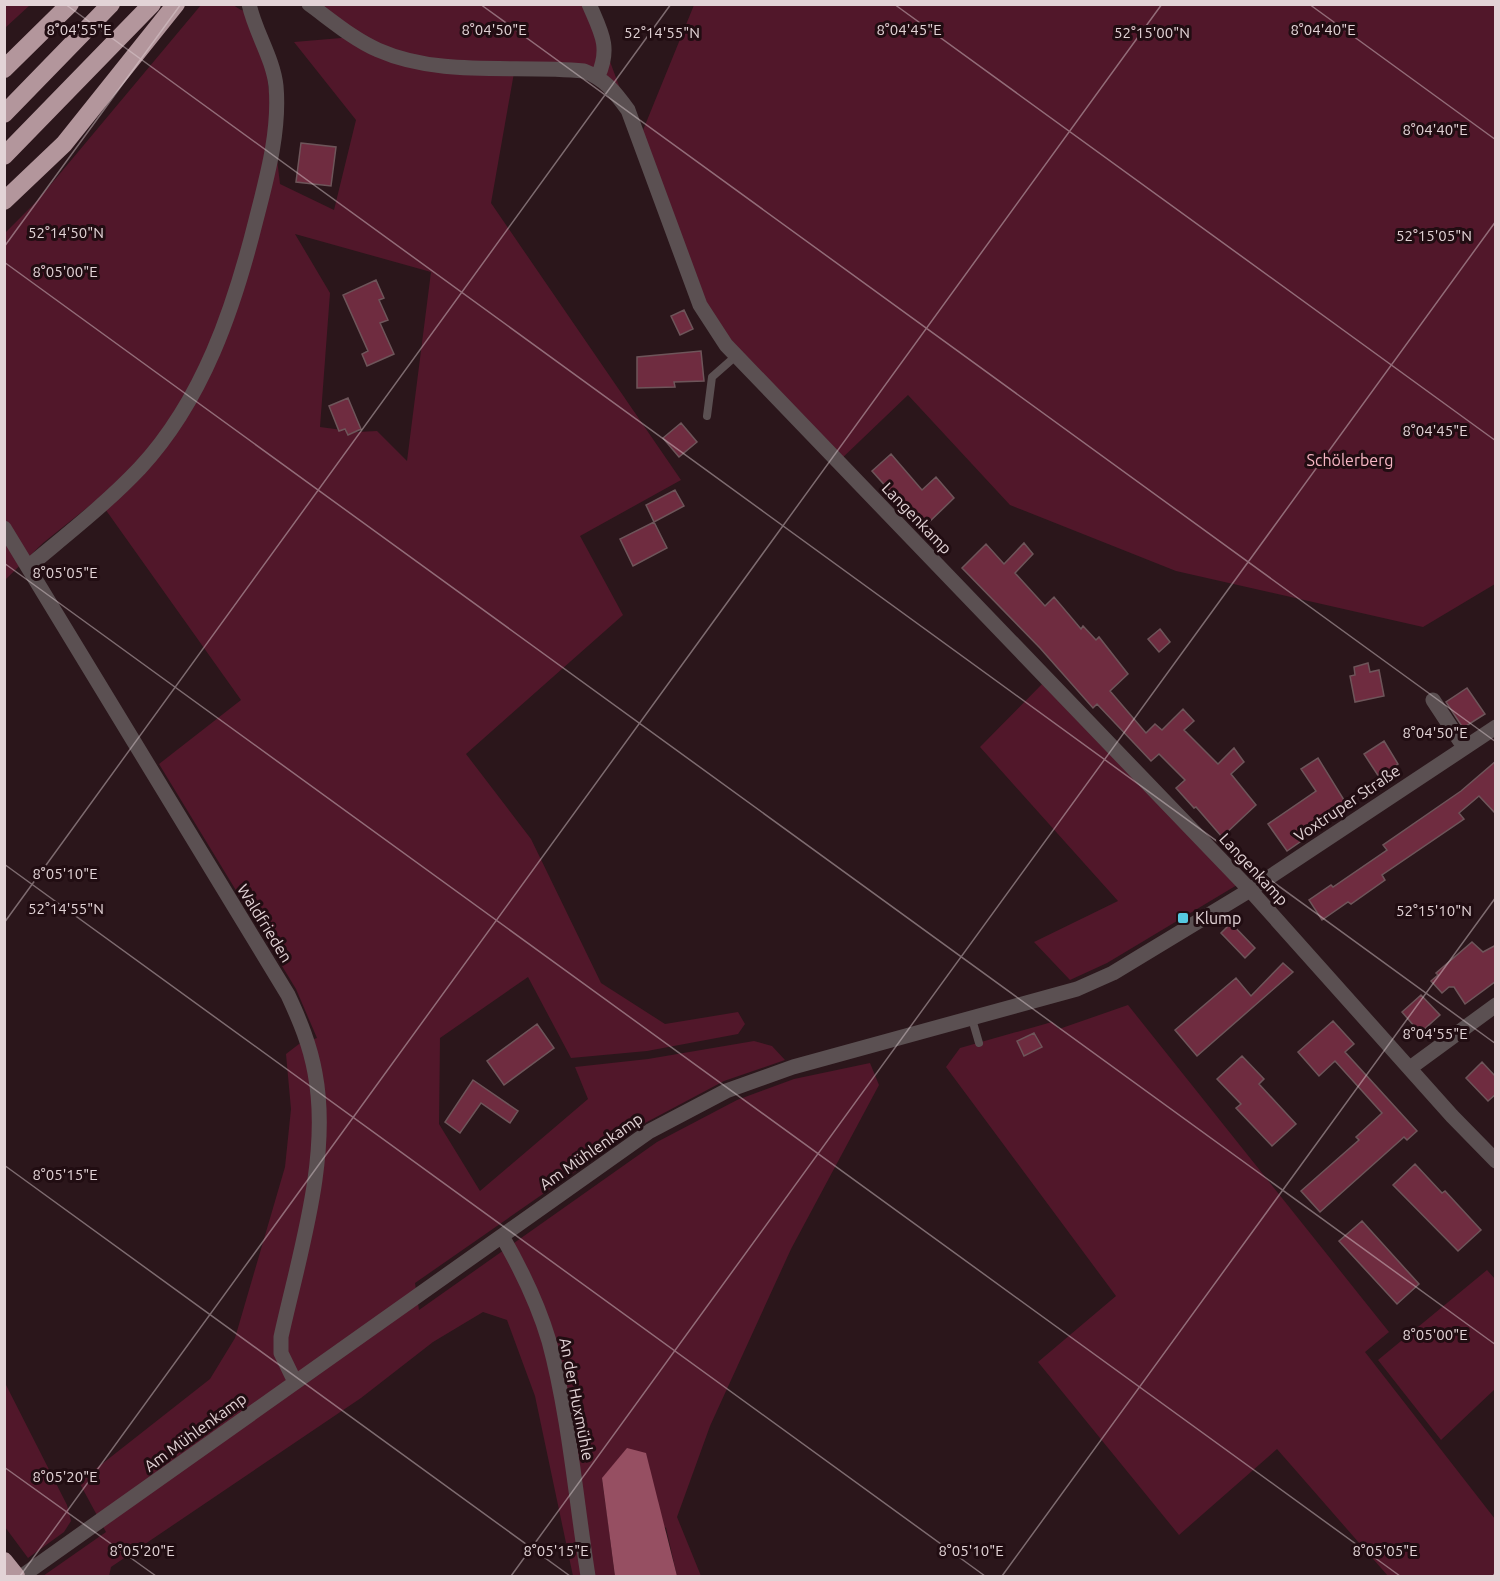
<svg xmlns="http://www.w3.org/2000/svg" width="1500" height="1581" font-family="Ubuntu,sans-serif">
	<style>
		.green { fill: #51172a; fill-rule: evenodd }
		.water { fill: #964f62 }
		.building { fill: #6f2c40; stroke: #6e555a; stroke-width: 1.5 }
		.lines { fill: none; stroke-linecap: round; stroke-linejoin: round }
		.lane { stroke: #5b5052; stroke-width: 8 }
		.street { stroke: #5b5052; stroke-width: 15 }
		.highway { stroke: #b3969c; stroke-width: 18 }
		.ticks { fill: none; stroke: #e2d3d6; stroke-width: 1.5; stroke-opacity: 0.45 }
		.poi-dot { fill: #56c9e1; stroke: #210d12; stroke-width: 2 }
		.labels { text-anchor: middle; dominant-baseline: central; stroke-width: 6; stroke-linejoin: round; paint-order: stroke }
		.park-label { font-size: 16px; fill: #f7b7c5; stroke: #210d12 }
		.street-label { font-size: 16px; fill: #e2d3d6; stroke: #210d12 }
		.poi-label { font-size: 16px; fill: #e2d3d6; stroke: #210d12; text-anchor: start }
		.ticks-label { font-size: 15px; text-anchor: middle; fill: #e2d3d6; stroke: #210d12; stroke-width: 6; stroke-linejoin: round; paint-order: stroke }
	</style>
	<rect width="100%" height="100%" fill="#2b161b"/>
	<path class="green" d="M5,4H30V5L5,28Z
		M201,5H233L241,10L250,11L264,49L280,184L334,210L356,120L294,42L353,37L309,5H589L628,110L598,76L515,67L491,203L681,480L580,536L623,615L466,754L531,839L601,983L665,1024L738,1012L745,1024L738,1034L647,1051L571,1058L528,977L440,1038L439,1124L480,1191L588,1099L575,1067L648,1059L754,1041L772,1046L785,1060L724,1081L645,1123L415,1283L419,1310L657,1142L737,1100L794,1079L870,1063L879,1085L791,1249L710,1426L677,1517L701,1576H677L666,1528L602,1478L615,1576H573L535,1396L507,1320L483,1312L433,1342L361,1398L111,1567L109,1576H43L106,1532L79,1482L210,1379L235,1338L285,1167L291,1109L286,1054L299,1044L317,1038L296,989L159,764L241,700L98,499L43,543L5,580V233L37,201ZM295,234L431,272L407,461L377,431L357,432L320,427L330,293Z
		M694,5H1495V584L1423,627L1176,571L1010,505L908,395L838,462L700,305L639,140Z
		M1047,679L1242,882L1107,963L1070,980L1034,942L1118,901L980,747Z
		M1128,1005L1389,1332L1365,1352L1495,1519V1576H1388L1277,1449L1179,1535L1038,1362L1116,1296L946,1067L960,1048L1052,1022L1059,1029Z
		M1487,1270L1495,1279V1389L1441,1440L1378,1360Z
		M5,1383L67,1505L71,1521L64,1532L28,1558L5,1527Z"/>
	<path class="water" d="M627,1448L646,1453L677,1576H615L602,1478Z"/>
	<path class="building" d="M301,143L336,147L331,186L296,182Z
		M376,280L384,298L379,300L388,320L380,323L394,354L367,366L362,354L368,351L343,295Z
		M684,310L693,329L680,335L671,316Z
		M701,351L704,381L674,382L675,387L637,388V357Z
		M348,398L361,429L348,435L345,429L339,431L329,406Z
		M681,423L697,442L679,457L663,438Z
		M891,454L922,490L936,477L954,498L923,528L872,471Z
		M675,490L684,506L654,522L646,505Z
		M654,522L667,548L633,566L620,539Z
		M1024,543L1033,554L1015,573L1045,606L1054,597L1081,629L1083,626L1096,640L1099,637L1128,674L1110,691L1146,733L1155,724L1162,730L1183,709L1194,721L1184,730L1218,764L1234,748L1244,762L1231,774L1256,805L1222,837L1196,807L1194,808L1176,788L1185,780L1159,754L1151,761L1097,704L1093,708L1040,648L962,568L986,544L1004,564Z
		M1160,629L1170,642L1159,652L1148,639Z
		M1368,663L1370,672L1379,670L1384,696L1355,702L1350,676L1355,675L1354,667Z
		M1467,688L1485,714L1463,728L1446,702Z
		M1384,741L1398,764L1379,777L1364,754Z
		M1318,758L1349,808L1287,851L1268,824L1316,791L1301,769Z
		M1496,761V814L1479,796L1459,813L1464,819L1382,875L1385,880L1351,904L1348,902L1322,920L1309,900L1331,885L1333,887L1387,850L1383,845L1461,791Z
		M1231,923L1255,948L1245,958L1221,933Z
		M1472,942L1483,952L1496,945V981L1465,1004L1454,987H1449L1442,993L1431,981L1438,975L1436,973Z
		M1283,963L1293,972L1197,1056L1175,1030L1236,978L1251,996Z
		M1421,995L1440,1015L1420,1033L1402,1012Z
		M1333,1021L1354,1044L1345,1052L1417,1131L1407,1140L1404,1137L1320,1212L1301,1191L1359,1140L1356,1137L1382,1113L1335,1061L1319,1076L1298,1052Z
		M537,1024L554,1048L504,1085L487,1061Z
		M1034,1033L1042,1047L1024,1056L1017,1041Z
		M1242,1056L1264,1079L1259,1084L1296,1124L1272,1146L1236,1108L1241,1104L1217,1079Z
		M1482,1062L1496,1077V1094L1488,1101L1466,1078Z
		M473,1080L518,1111L510,1123L481,1103L460,1133L445,1122Z
		M1415,1164L1442,1193L1445,1191L1481,1230L1458,1251L1393,1185Z
		M1362,1221L1419,1284L1397,1304L1339,1241Z"/>
	<g class="lines">
		<path class="lane" d="M707,416L712,377L737,355
			M972,1019L979,1043"/>
		<path class="street" d="M309,4C331,20 353,39 378,50C441,78 517,64 584,71C605,79 615,92 628,110L700,305L726,345L1250,890L1452,1116L1496,1161
			M589,4C601,32 611,47 598,76
			M4,528L288,995C300,1021 310,1045 315,1073C331,1157 299,1255 281,1337V1353L295,1382
			M28,567C66,535 106,504 140,468C203,400 234,308 256,220C267,177 280,131 276,86C273,58 255,32 249,4
			M1433,700L1464,747
			M1410,1068L1496,1005
			M502,1236C521,1269 538,1304 549,1341C569,1415 576,1500 588,1576
			M22,1576L650,1131L726,1091L793,1067L1077,989L1113,973L1250,890L1496,727"/>
		<path class="highway" d="M4,69L70,4
			M4,114L111,4
			M4,156L152,4
			M4,201L64,144L176,4
			M4,1561L16,1576"/>
	</g>
	<path class="ticks" d="M65,4L1496,1044M480,4L1496,742M894,4L1496,441M1309,4L1496,140M4,247L181,4M4,262L1496,1345M4,563L1400,1576M4,864L985,1576M4,923L671,4M4,1165L570,1576M4,1467L156,1576M20,1576L1162,4M511,1576L1496,221M1002,1576L1496,897M1493,1576L1496,1572"/>
	<rect class="poi-dot" x="1177" y="912" width="12" height="12" rx="3"/>
	<g class="labels">
		<g class="park-label">
			<text x="1350" y="460">Schölerberg</text>
		</g>
		<g class="street-label">
			<text transform="translate(917 518) rotate(46)">Langenkamp</text>
			<text transform="translate(1347 803) rotate(-34)">Voxtruper Straße</text>
			<text transform="translate(1254 869) rotate(47)">Langenkamp</text>
			<text transform="translate(265 923) rotate(58)">Waldfrieden</text>
			<text transform="translate(591 1151) rotate(-35)">Am Mühlenkamp</text>
			<text transform="translate(577 1399) rotate(79)">An der Huxmühle</text>
			<text transform="translate(195 1432) rotate(-36)">Am Mühlenkamp</text>
		</g>
		<g class="poi-label">
			<text x="1195" y="918">Klump</text>
		</g>
	</g>
	<g class="ticks-label">
		<text x="494" y="35">8°04'50"E</text>
		<text x="909" y="35">8°04'45"E</text>
		<text x="1323" y="35">8°04'40"E</text>
		<text x="79" y="35">8°04'55"E</text>
		<text x="662" y="38">52°14'55"N</text>
		<text x="1152" y="38">52°15'00"N</text>
		<text x="1435" y="135">8°04'40"E</text>
		<text x="66" y="238">52°14'50"N</text>
		<text x="1434" y="241">52°15'05"N</text>
		<text x="65" y="277">8°05'00"E</text>
		<text x="1435" y="436">8°04'45"E</text>
		<text x="65" y="578">8°05'05"E</text>
		<text x="1435" y="738">8°04'50"E</text>
		<text x="65" y="879">8°05'10"E</text>
		<text x="66" y="914">52°14'55"N</text>
		<text x="1434" y="916">52°15'10"N</text>
		<text x="1435" y="1039">8°04'55"E</text>
		<text x="65" y="1180">8°05'15"E</text>
		<text x="1435" y="1340">8°05'00"E</text>
		<text x="65" y="1482">8°05'20"E</text>
		<text x="142" y="1556">8°05'20"E</text>
		<text x="556" y="1556">8°05'15"E</text>
		<text x="971" y="1556">8°05'10"E</text>
		<text x="1385" y="1556">8°05'05"E</text>
	</g>
	<rect width="1500" height="1581" fill="none" stroke="#e2d3d6" stroke-width="12"/>
</svg>
